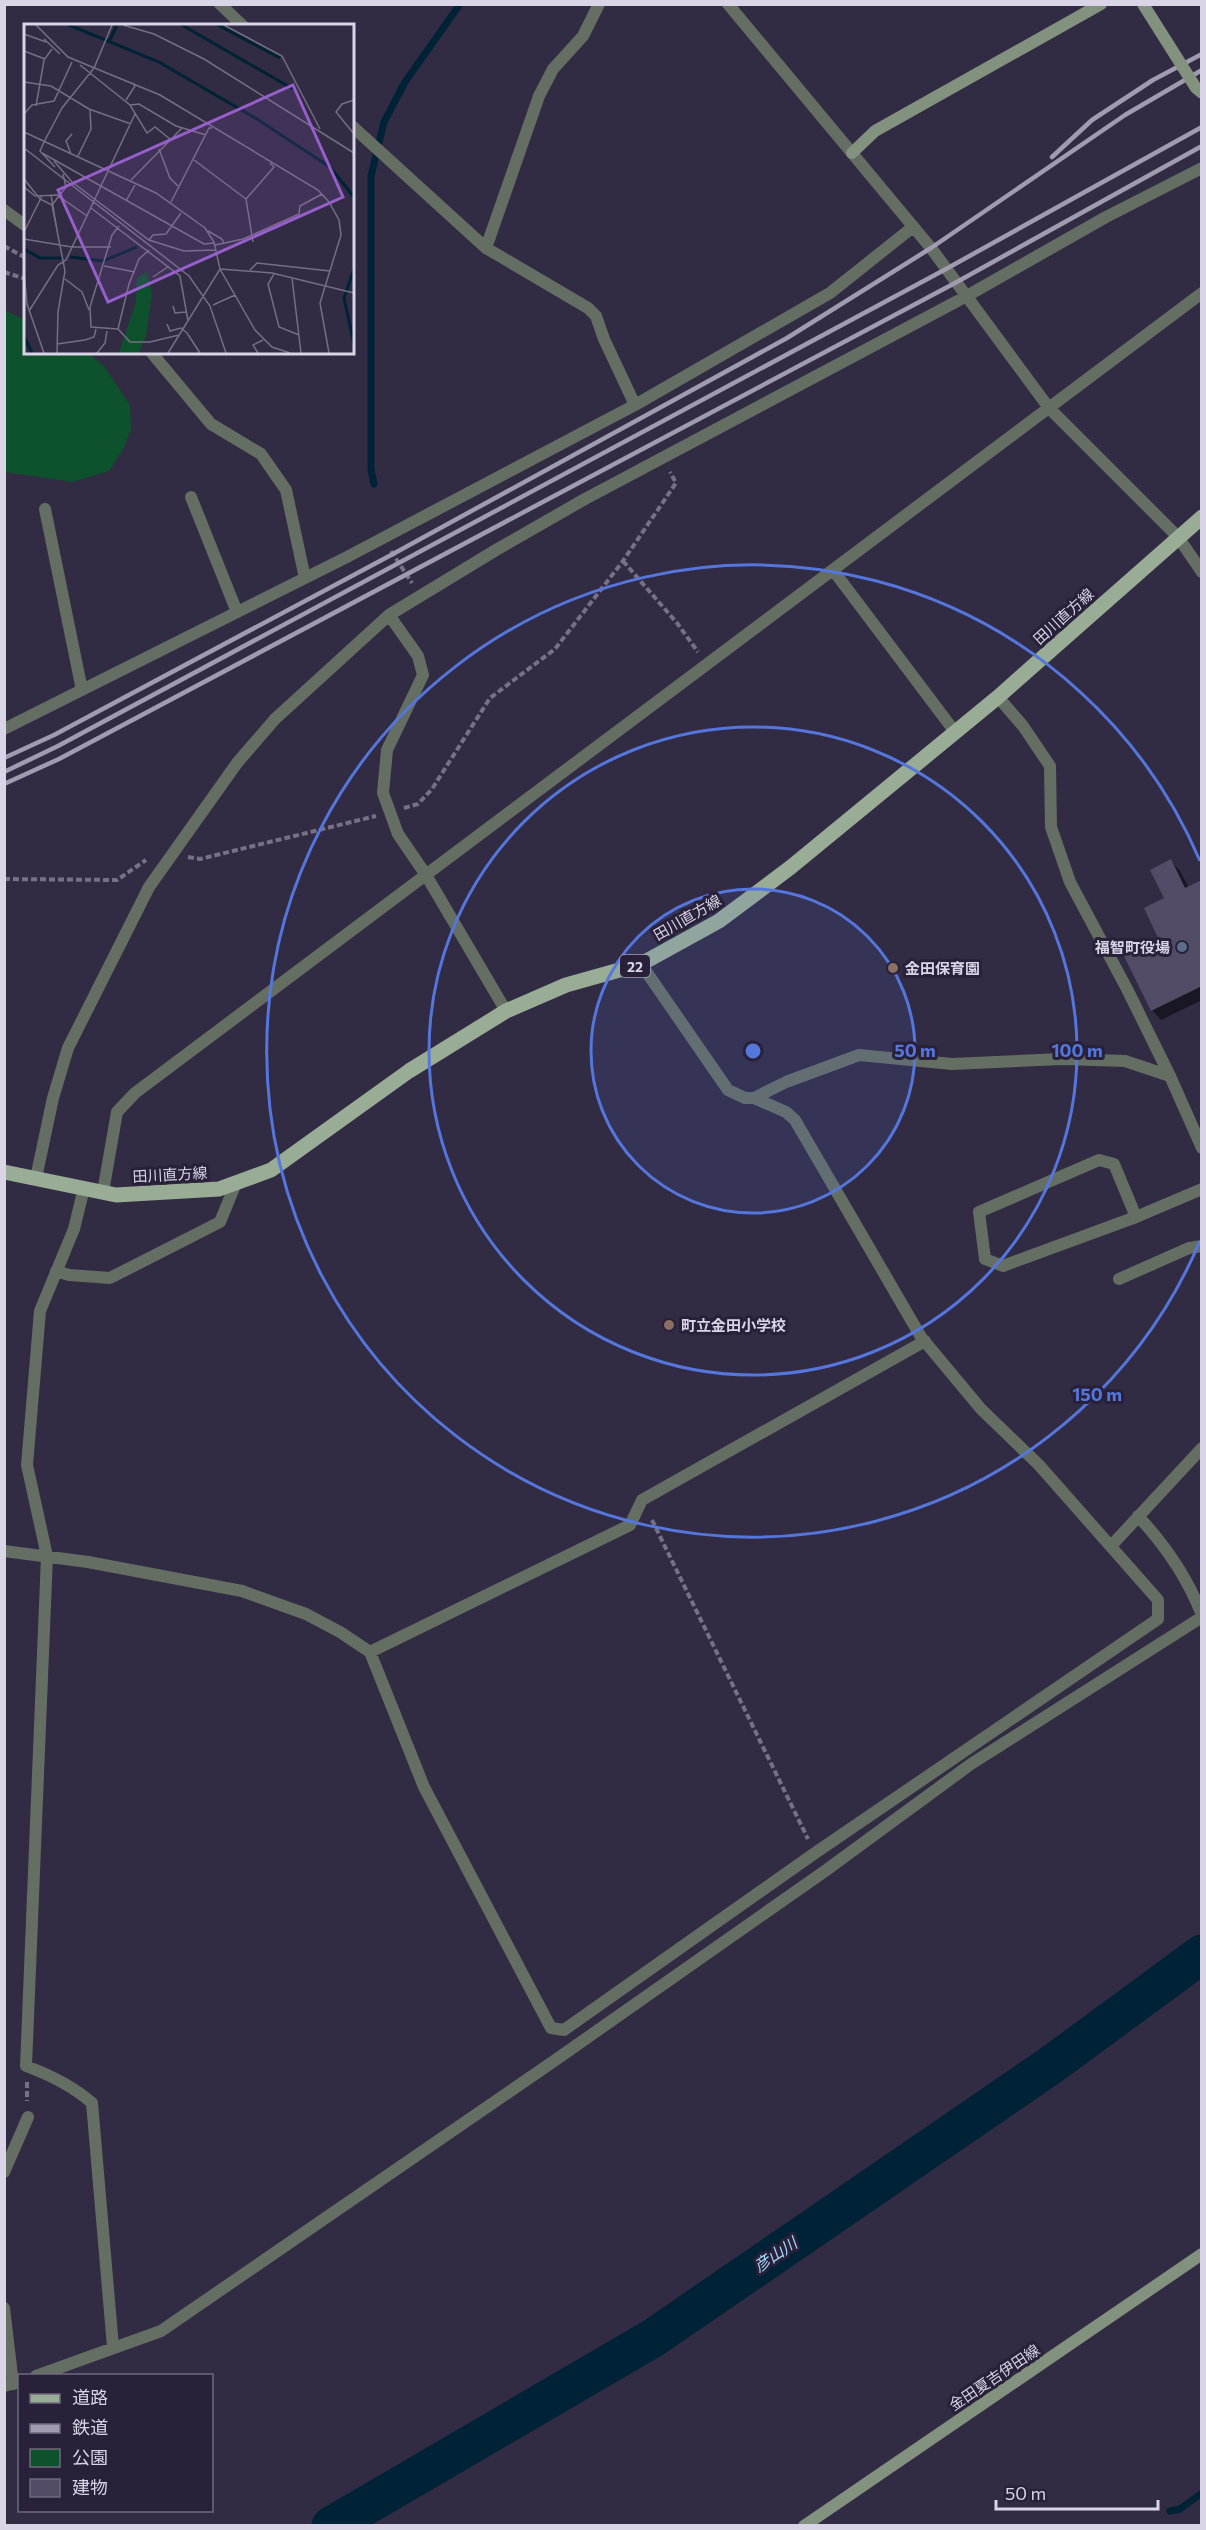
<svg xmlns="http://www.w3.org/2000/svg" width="1206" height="2530" font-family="Commissioner,'Noto Sans JP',sans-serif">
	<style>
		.green { fill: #0e512d }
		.shadow { fill: #0007 }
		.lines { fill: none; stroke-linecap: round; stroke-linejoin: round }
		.stream { stroke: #002236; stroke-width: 7 }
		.river { stroke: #002236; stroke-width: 39 }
		.building { fill: #534c67 }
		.path { stroke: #767186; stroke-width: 4; stroke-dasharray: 6 3; stroke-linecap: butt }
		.lane { stroke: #656e63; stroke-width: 12 }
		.street { stroke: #656e63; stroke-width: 12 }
		.secondary { stroke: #83917f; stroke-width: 12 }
		.primary { stroke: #99ac95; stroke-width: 15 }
		.rail { stroke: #a09baf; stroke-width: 4.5 }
		.secondary-bridge { stroke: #83917f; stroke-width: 12 }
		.ring { fill: none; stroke: #5576dc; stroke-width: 3 }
		.service-dot { fill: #5c6f8a; stroke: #282139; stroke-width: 2 }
		.education-dot { fill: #8d6e63; stroke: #282139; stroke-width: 2 }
		.labels { text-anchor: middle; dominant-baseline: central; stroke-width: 6; stroke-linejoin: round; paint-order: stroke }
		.shield { fill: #282139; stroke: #a49fb2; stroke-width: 1.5 }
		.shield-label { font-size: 14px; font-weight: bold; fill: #d9d5e6 }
		.street-label { font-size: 15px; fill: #d9d5e6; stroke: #282139 }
		.poi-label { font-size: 15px; font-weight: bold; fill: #d9d5e6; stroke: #282139; text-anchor: start }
		.water-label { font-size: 16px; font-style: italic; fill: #a4dafd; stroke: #282139 }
		.inset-river { fill: none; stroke: #002236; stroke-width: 3 }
		.inset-road { fill: none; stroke: #756f85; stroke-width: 1.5 }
		.view { fill: #975fcb; fill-opacity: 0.15; stroke: #975fcb; stroke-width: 3 }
		.inset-edge { fill: none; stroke: #d9d5e6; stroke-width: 3 }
		.centre { fill: #5576dc; stroke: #282139; stroke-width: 3 }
		.ring-label { font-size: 18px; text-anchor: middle; font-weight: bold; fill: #5576dc; stroke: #282139; stroke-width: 6; stroke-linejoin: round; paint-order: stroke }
	</style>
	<rect width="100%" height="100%" fill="#322b44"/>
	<path class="green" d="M4,310L25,320L26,352L88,353L104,366L130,405L131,429L124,448L109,471L72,482L5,472Z"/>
	<path class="shadow" d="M1171,861L1180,871L1189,888L1202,885V1000L1161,1020L1152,1010Z"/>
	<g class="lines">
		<path class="stream" d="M374,484L371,470V176L384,122L405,82L460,4
			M1170,2511L1180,2509L1202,2493"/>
		<path class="river" d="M331,2526L653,2338L1051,2065L1202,1954"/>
	</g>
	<path class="building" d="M1171,859L1185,888L1202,880V986L1151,1011L1124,956L1158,938L1144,908L1164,898L1150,870Z"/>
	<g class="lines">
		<path class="path" d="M4,246L26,258
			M4,272L26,279
			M391,551L412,583
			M623,561L677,623L698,652
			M404,808L418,804L432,789L490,698L555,649L623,561L676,483L670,472
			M188,857L200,859L376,816
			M4,879L117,880L146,860
			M652,1520L808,1839
			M27,2082V2101"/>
		<path class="lane" d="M1136,1217L1114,1164L1099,1160L979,1212L985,1259L1003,1266L1136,1217L1202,1189
			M1119,1279L1189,1248L1202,1246
			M4,2172L28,2117
			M4,2308L13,2384"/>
		<path class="street" d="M220,4L243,26
			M728,4L931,248L1049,408L1178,537L1202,572
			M352,126L486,248L588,308L596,316L604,339L635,405
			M4,210L26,226
			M486,248L539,96L553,69L583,36L599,4
			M151,352L211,424L261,454L286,490L305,578
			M191,497L237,612
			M45,509L82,690
			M833,570L955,732
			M389,615L418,656L423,675L387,750L383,793L398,834L426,875L506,1011
			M998,697L1023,726L1050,766L1051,827L1070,882L1127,989L1170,1076L1202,1148
			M4,729L347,557L635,405L830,293L913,227
			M641,964L728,1090L745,1098H754L786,1082L859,1055L952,1064L1062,1059L1125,1061L1170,1076
			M36,1178L53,1098L68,1048L149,887L237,763L275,719L389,615L496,550L585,499L965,297L1106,217L1202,168
			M84,1188L74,1229L40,1311L27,1465L47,1556L26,2066C50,2075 73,2086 92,2103L113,2347
			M103,1192L117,1112L135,1093L1202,293
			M56,1271L69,1275L110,1278L220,1222L236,1183
			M1138,1516C1165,1545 1188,1579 1202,1615
			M1111,1546L1202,1448
			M4,1551L88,1562L242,1591L306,1614L340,1632L370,1652L424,1787L551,2028L564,2030L815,1853L1158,1619V1600L1039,1465L981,1409L921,1337L795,1120L786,1112L754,1098
			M370,1652L630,1525L642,1500L925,1341
			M36,2376L161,2331L554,2061L825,1871L971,1764L1202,1617
			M4,2386L20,2382"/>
		<path class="secondary" d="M852,153L875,131L1101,4
			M804,2526L1202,2254"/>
		<path class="primary" d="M4,1172L116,1195L219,1189L271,1170L409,1071L506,1011L566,985L641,964L719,921L791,867L998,697L1202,517"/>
		<path class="rail" d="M1052,157L1092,120L1153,80L1202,54
			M4,758L54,735L393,554L787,338L931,248L1125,115L1202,70
			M4,772L58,746L946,269L1202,127
			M4,784L59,759L955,283L1202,146"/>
		<path class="secondary-bridge" d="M1143,4L1196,88L1202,93"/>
	</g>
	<circle cx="753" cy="1051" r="162" fill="#5576dc" fill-opacity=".12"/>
	<g class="ring">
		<circle cx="753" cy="1051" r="162"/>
		<circle cx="753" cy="1051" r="324"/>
		<path d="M1200 1241A486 486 0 1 1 1200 861"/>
	</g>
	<circle class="service-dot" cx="1182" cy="947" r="6"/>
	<g class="education-dot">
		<circle cx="893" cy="968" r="6"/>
		<circle cx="669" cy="1325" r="6"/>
	</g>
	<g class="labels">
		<rect class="shield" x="620" y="955" width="30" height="22" rx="4.5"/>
		<g class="shield-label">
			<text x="635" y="966">22</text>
		</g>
		<g class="street-label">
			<text transform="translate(1063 616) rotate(-42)">田川直方線</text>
			<text transform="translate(687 917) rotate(-30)">田川直方線</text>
			<text transform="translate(170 1174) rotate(-3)">田川直方線</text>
			<text transform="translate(994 2377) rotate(-34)">金田夏吉伊田線</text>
		</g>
		<g class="poi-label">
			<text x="1170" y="947" text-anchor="end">福智町役場</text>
			<text x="905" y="968">金田保育園</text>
			<text x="681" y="1325">町立金田小学校</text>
		</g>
		<g class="water-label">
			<text transform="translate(775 2254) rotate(-34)">彦山川</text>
		</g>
	</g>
	<g transform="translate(24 24)">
		<rect width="330" height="330" fill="#322b44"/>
		<path d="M123,248L128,270L122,312L115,329H95L112,278L113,253Z" fill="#0e512d"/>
		<path class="inset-river" d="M45,1L135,38L233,95L306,143L330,173M158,1L269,65M194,1L256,34M85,18L93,1M0,225L16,234H38M46,233L79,237L113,223M330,245L320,274L330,320M0,312L8,329"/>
		<path class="inset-road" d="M12,1L44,33L136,71L294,166L305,178L315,196L317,211L296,279L305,329M99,1L130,10L180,35L330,129M200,1L258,32L296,105M0,10L22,18M20,15L36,30M0,27L21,35M56,41L106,81L123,109L131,103L146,115M0,58L27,62L65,85L107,100M102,76L111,62L109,59M330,76L318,80L312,88L330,110M106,81L115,80L152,102L182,111M12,82L20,36L28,25M0,90L8,81L30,77L48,38M0,108L132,169L181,204L190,218L196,245L231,306L248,323L266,329M20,118L16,127L31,143M20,118L38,84L70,44L88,1M0,124L165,252L186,282L202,329M135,125L146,154L154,162M18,129L180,220L190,219M47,130L42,117L48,110M54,132L67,105L66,86M170,136L222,175M30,137L48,158L125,216L160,227L192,226M0,155L16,175L28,181M107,156L158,104M0,163L11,172L33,171L63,192M27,171L34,212M102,177L112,159M147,178L185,104H188M28,181L41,247L34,288L33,329M28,181L42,163L39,150M67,184L156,252L164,297M95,202L88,211L66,283L67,303L94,305L106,318H126L155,311M184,207L198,215L200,220M0,208L18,172M0,215L48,223H87M125,216L129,211L142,210L157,189M229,218L222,175L250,143L246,139M191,221L219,215L275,190L276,182L298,170M80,242L111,248M226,246L233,239L306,247M0,248L3,280L20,329M250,250L244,260L255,303L275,311M129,253L145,242M268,254L277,329M41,255L58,268L65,286M189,281L211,271M149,282L151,289L162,288M5,287L34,241L42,236L111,90M143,300L146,307L157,304L163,309L176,329M94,305L105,260L115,235L125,226M33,320L61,316L70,313L72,305M73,329L81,319L83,307M144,329L196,245L248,249L330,269M234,329L229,321L239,316"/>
		<path class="view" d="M269,61L319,173L84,278L34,166Z"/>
		<rect width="330" height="330" class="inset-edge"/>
	</g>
	<circle cx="753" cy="1051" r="9" class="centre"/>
	<g class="ring-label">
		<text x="915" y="1057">50 m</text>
		<text x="1077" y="1057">100 m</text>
		<text x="1097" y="1401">150 m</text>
	</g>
	<rect width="1206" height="2530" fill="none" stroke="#d9d5e6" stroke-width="12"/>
	<rect x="18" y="2374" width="195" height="138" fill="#282139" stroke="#6f697e" stroke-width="1.5"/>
	<rect x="30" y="2394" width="30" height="9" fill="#99ac95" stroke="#6f697e" stroke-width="1.5"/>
	<text x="72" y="2404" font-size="18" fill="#d9d5e6">道路</text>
	<rect x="30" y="2424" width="30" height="9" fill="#a09baf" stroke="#6f697e" stroke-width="1.5"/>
	<text x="72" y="2434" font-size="18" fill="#d9d5e6">鉄道</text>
	<rect x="30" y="2449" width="30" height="18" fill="#0e512d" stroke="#6f697e" stroke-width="1.5"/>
	<text x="72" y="2464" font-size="18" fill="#d9d5e6">公園</text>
	<rect x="30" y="2479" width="30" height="18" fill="#534c67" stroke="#6f697e" stroke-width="1.5"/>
	<text x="72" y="2494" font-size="18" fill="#d9d5e6">建物</text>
	<path d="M996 2500v9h162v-9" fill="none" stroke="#d9d5e6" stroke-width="3"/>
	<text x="1005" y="2500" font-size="18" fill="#d9d5e6" stroke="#282139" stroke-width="4.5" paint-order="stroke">50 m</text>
</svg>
